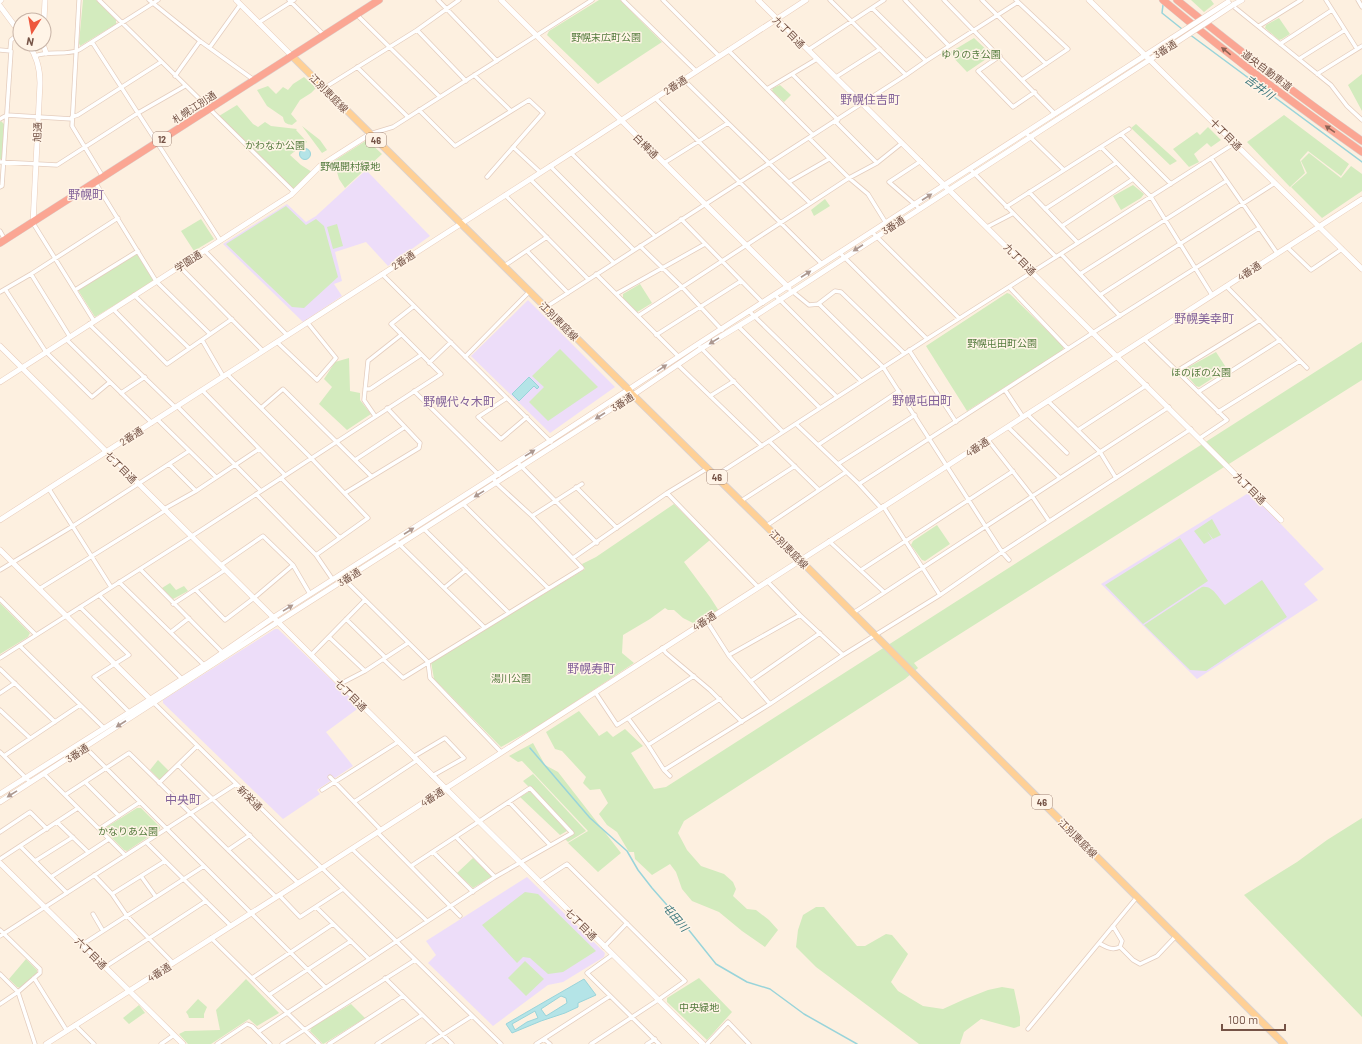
<svg xmlns="http://www.w3.org/2000/svg" width="1362" height="1044" font-family="Barlow,'Noto Sans JP',sans-serif">
	<style>
		.education { fill: #edddf9 }
		.green { fill: #d3ebbe }
		.water { fill: #b4e4e7; stroke: #99d4da; fill-rule: evenodd }
		.lines { fill: none; stroke-linecap: round; stroke-linejoin: round }
		.stream { stroke: #99d4da; stroke-width: 1.5 }
		.street-casing { stroke: #e4cdbe; stroke-width: 5 }
		.secondary-casing { stroke: #e9cdbb; stroke-width: 6 }
		.primary-casing { stroke: #dbd2cf; stroke-width: 8 }
		.highway-casing { stroke: #dbd2cf; stroke-width: 8 }
		.street { stroke: #fff; stroke-width: 3.5 }
		.secondary { stroke: #fff; stroke-width: 5 }
		.primary { stroke: #ffd095; stroke-width: 6 }
		.highway { stroke: #fba693; stroke-width: 7 }
		.secondary-bridge-casing { stroke: #e9cdbb; stroke-width: 6; stroke-linecap: butt }
		.secondary-bridge { stroke: #fff; stroke-width: 5 }
		.oneway { fill: #906455 }
		.oneway2 { fill: #ac9890 }
		.labels { text-anchor: middle; dominant-baseline: central; stroke-width: 3; stroke-linejoin: round; paint-order: stroke }
		.shield { fill: #fff4e7; stroke: #9e8376; stroke-width: 1 }
		.shield-label { font-size: 9px; font-weight: bold; fill: #755346 }
		.street-label { font-size: 10px; fill: #755346; stroke: #fff4e7 }
		.park-label { font-size: 10px; fill: #547b3d; stroke: #fff4e7 }
		.water-label { font-size: 11px; font-style: italic; fill: #3a767c; stroke: #fff4e7 }
		.quarter-label { font-size: 12px; fill: #826199; stroke: #fff4e7 }
	</style>
	<rect width="100%" height="100%" fill="#fdf0e0"/>
	<path class="education" d="M366,170L430,236L388,266L366,242L335,252L342,281L334,284L342,296L303,322L223,244L287,204L306,222L316,216Z
		M528,300L615,387L550,433L471,356Z
		M1250,492L1324,569L1304,584L1318,600L1197,679L1101,584Z
		M275,629H278L360,707L326,732L353,766L317,790L320,794L283,819L163,703V700Z
		M527,877L605,953L604,957L563,982L548,985L493,1026L428,963L436,955L426,941Z"/>
	<path class="green" d="M83,0H96L116,20V24L80,46L79,43Z
		M599,0H620L662,42L598,84L547,35L549,31Z
		M1191,0H1211L1214,4L1204,12Z
		M1279,18L1290,34L1282,39L1279,40L1265,28L1266,25Z
		M974,38L992,55L967,72L949,53Z
		M1362,74V111L1348,85Z
		M304,77L316,88L311,93L300,100L291,114L297,121L292,125C286,124 284,123 283,117L267,106L257,90L268,86L276,94L283,87L288,90L293,84Z
		M780,85L791,95L784,102L772,91L773,88Z
		M237,105L253,124L258,127L265,122L271,126L297,129L296,130L307,142L290,155L301,165L312,172L302,182L292,190L219,116Z
		M1284,115L1349,164L1341,176L1308,151L1300,160L1305,173L1290,187L1247,142Z
		M1,121L4,124L2,159H0V122Z
		M1136,124L1177,161L1170,165L1131,128Z
		M302,126L320,140L327,150L322,153Z
		M1208,127L1221,140L1211,147L1207,143L1194,154L1199,162L1189,167L1173,149L1197,132L1200,135Z
		M367,140L382,154L345,188L339,179L334,161Z
		M1309,153L1341,178L1351,166L1362,174V191L1322,218L1291,187L1307,173L1301,161Z
		M1133,185L1144,194L1141,198L1121,210L1113,196Z
		M825,199L830,206L814,216L811,210Z
		M286,206L306,225L316,219L324,226L338,277L304,308L292,307L226,244Z
		M201,219L214,239L194,251L181,231Z
		M337,224L343,246L333,249L327,227Z
		M137,254L154,281L95,317L78,290Z
		M640,284L652,303L639,311L637,312L623,298V294Z
		M1007,293L1010,294L1064,347L1062,351L967,411L926,346Z
		M1362,342V380L914,663L918,668L905,679L684,821L678,833L687,850L701,866L724,874L733,882L736,889L733,896L747,909L756,910L769,920L778,930L765,947L742,931L719,912L692,901L682,889L676,872L670,864L652,875L635,859L634,852H629L617,832L607,825L599,814L608,803L600,789L590,790L583,783L586,777L562,751L555,749L546,732L579,711L597,733L599,736L607,731L613,737L625,729L643,746L631,753L654,789L666,787Z
		M560,349L598,387L548,421L529,402L544,387L532,376Z
		M1216,352L1227,369L1199,387L1196,386L1184,372L1185,369Z
		M349,358L350,391L360,393V400L371,414L347,430L319,404L332,387L324,379L335,362Z
		M674,504L710,540L684,562L710,597L719,611L697,625L683,618L674,610H668L665,608L650,619L623,635L622,653L634,663L542,724L501,747L434,679L431,662L585,569L582,564L596,557Z
		M1212,519L1221,535L1213,539L1207,531L1212,539L1204,544L1194,531Z
		M937,525L950,544L925,561L922,560L911,545L913,541Z
		M1180,538L1208,581L1143,624L1105,585Z
		M1262,580L1287,617L1206,671L1190,670L1144,625L1202,587C1213,585 1218,598 1225,605Z
		M170,583L176,590L184,586L188,591L173,599L162,588Z
		M0,603L30,633L28,637L0,654Z
		M533,743L545,765L558,772L621,853L598,872L568,843L588,831L522,761L518,762L509,756Z
		M158,760L169,771L160,780L150,770Z
		M533,774L586,831L568,842L564,838L573,832L523,781Z
		M530,791L567,831L560,835L520,797Z
		M137,808H141L160,827V829L127,851L124,850L104,830L105,828Z
		M1362,818V1017L1244,895L1297,862L1327,840Z
		M473,858L491,876V877L473,888L457,873Z
		M525,892L538,894L596,951L563,972L548,974L530,958L523,957L517,963L482,925Z
		M816,907H824L857,946H865L886,934L892,935L908,954L891,982L898,991L923,1006L943,1009L965,999L988,990L1002,987L1014,989L1020,1017V1026L1014,1028L981,1019L964,1032L960,1044H919L816,967L796,947L798,930L803,915Z
		M26,959L37,970V973L20,988L17,987L9,979Z
		M525,961L544,979L526,996L508,978Z
		M699,978L732,1012L707,1040L667,1002V998Z
		M246,979L279,1013L257,1026L249,1019L211,1044H188L179,1034L185,1031L220,1030L216,1010Z
		M198,999L207,1007L204,1014V1018H189L188,1015L186,1012Z
		M351,1004L365,1018L325,1043L323,1044L310,1031L312,1027Z
		M139,1005L145,1013L143,1014L129,1024L123,1018Z"/>
	<path class="water" d="M299.5 154a5.5 5.5 0 1 1 11 0a5.5 5.5 0 1 1-11 0Z
		M529,377L539,387L537,389L534,386L519,401L512,394Z
		M584,979L596,995L578,1003V1007L565,1013L541,1021L512,1033L506,1024ZM561,996L566,998L567,1003L546,1016L541,1009ZM535,1011L538,1018L527,1022L515,1030L512,1024Z"/>
	<g class="lines">
		<path class="stream" d="M1163,5L1162,13L1182,29
			M1185,31L1362,162
			M530,748L590,818L627,851L638,870L652,888L688,929L716,964L747,982L770,989L804,1014L857,1044"/>
		<defs>
			<path id="street" d="M79,0L72,126L103,177
				M99,0L294,192
				M149,0L200,41L254,80
				M289,0L324,35
				M438,0L497,61
				M623,0L696,71
				M663,0L719,56
				M830,0L906,75L926,61L1018,2
				M905,0L949,46
				M944,0L1055,114
				M982,0L1046,64
				M1016,0L1068,49L1022,80
				M1326,0L1357,49
				M1358,0L1362,7
				M1228,2L1331,85L1347,106L1362,120
				M872,8L926,61
				M357,15L440,97
				M258,23L294,0
				M1259,26L1301,0
				M417,30L466,81
				M92,42L220,240
				M1280,44L1332,10
				M210,47L240,5
				M0,50L11,51L2,186L0,187
				M10,50L11,40L20,33
				M728,50L813,135
				M808,50L884,0
				M35,56C50,50 65,56 79,50L158,0
				M1000,56L978,71L1013,107L1035,92
				M1299,59L1345,30
				M357,67L408,117
				M792,74L838,120
				M1317,74L1362,46
				M474,75L511,111
				M175,76L200,41
				M836,77L880,49
				M683,79L810,203
				M324,88L417,30L459,0
				M767,89L817,59
				M655,98L822,264
				M419,110L455,146L529,100L543,113L487,177
				M72,117L78,115L161,62
				M0,119L7,115L72,119
				M835,121L877,163
				M1026,133L1064,170
				M370,134L393,127L592,0
				M1121,134L1171,184
				M809,138L849,178L868,194L886,223L890,227
				M513,147L540,172
				M1101,147L1151,197L1212,295
				M571,153L655,236
				M1211,158L1277,253
				M0,162L57,165L138,113L185,86
				M664,163L728,123
				M550,166L634,250
				M970,169L1056,257
				M530,179L614,263
				M95,182L156,281L209,333
				M789,182L829,159
				M1029,192L1078,243
				M505,195L588,279
				M1006,207L1129,129
				M919,208L889,182L921,161
				M1045,209L1116,163
				M681,219L763,303
				M33,223L94,321
				M1062,226L1133,179
				M987,227L1012,214
				M0,231L5,240
				M872,232L959,318
				M640,246L682,287L722,330
				M1287,247L1311,270L1342,249
				M204,250L287,335
				M527,251L568,293
				M840,253L927,339
				M1061,254L1120,316
				M179,266L263,351
				M504,266L547,237
				M31,274L70,337
				M382,274L551,442
				M596,274L679,357
				M1080,274L1226,181
				M1226,286L1307,368
				M1009,287L1068,349
				M5,289L46,352L92,397L110,382
				M75,290L138,251
				M792,291L809,305L819,304L883,367L1002,552L1009,560
				M0,292L31,274L118,218
				M616,294L705,244
				M134,295L189,348
				M775,295L861,381
				M1100,295L1275,183
				M818,304L835,291L841,292L904,353
				M546,307L906,75
				M113,309L167,364L232,319
				M750,312L837,397
				M638,316L849,178L877,163L902,143
				M89,324L175,407
				M738,326L820,408
				M656,335L741,281
				M66,339L152,423
				M1144,339L1227,420L1200,438
				M202,340L223,376
				M277,342L317,380L336,358L307,322
				M700,347L783,432
				M909,350L956,422
				M465,357L529,292
				M429,363L451,342
				M678,365L762,446
				M1177,371L1260,320
				M227,374L311,458L368,518L316,555
				M365,389H370L421,355
				M202,390L285,475
				M1005,390L1023,417
				M414,391L499,475
				M1198,392L1280,340
				M121,393L145,377
				M710,396L734,381
				M507,398L478,417L501,439L527,417
				M1048,401L1100,452L1116,478
				M177,406L261,491
				M261,408L283,389L371,476
				M1218,412L1300,361
				M1027,414L1067,453
				M375,416L364,400L368,361L401,335
				M157,419L216,477
				M796,424L859,484L881,508
				M1008,427L1060,478
				M1078,430L1147,385
				M988,440L1032,496L1049,521
				M769,441L819,490
				M818,445L899,391
				M355,460L405,427
				M517,462L597,543
				M169,464L196,491
				M838,464L915,415
				M715,476L927,339L1235,143
				M281,478L340,538
				M859,484L1094,332L1259,228
				M576,487L617,528
				M49,489L111,587
				M345,493L419,448L420,443L387,408
				M667,493L758,587
				M256,494L316,555L333,580
				M741,501L795,466
				M463,504L548,588
				M883,506L940,595
				M164,509L196,491L259,449
				M532,516L582,484
				M766,526L846,472
				M424,529L508,612
				M395,540L484,627
				M829,541L884,592
				M573,558L667,493L708,468
				M221,565L263,536L293,565L310,594
				M140,569L223,653
				M0,570L73,526L189,451
				M861,570L1013,471
				M340,575L428,662L430,678L501,752
				M767,581L800,615L843,655
				M119,582L204,665
				M444,588L466,570
				M39,589L166,510
				M196,590L225,620L254,598L293,565
				M99,595L182,679
				M0,599L36,635
				M173,604L225,570
				M80,607L129,655L94,677L129,712
				M853,613L1169,407
				M346,619L385,657
				M706,620L729,656L770,704
				M171,632L189,618
				M329,637L365,671
				M20,646L104,728
				M662,648L666,653L710,690L742,722
				M311,655L365,600
				M729,655L800,615
				M0,658L192,536L441,374L391,324L414,306
				M383,659L403,678L582,568L532,516L496,483L493,477
				M0,669L55,722
				M751,681L820,633
				M340,684L365,671L408,643
				M595,692L617,725L694,676
				M0,693L15,683
				M154,703L501,1044
				M0,710L30,738
				M628,718L648,745L664,770L670,776
				M648,745L720,699
				M84,746L325,987
				M0,752L30,782
				M4,756L80,705
				M413,757L445,738L464,758L432,776
				M178,765L298,883
				M664,770L770,704L843,655L940,595L1002,552L1191,429
				M44,774L125,855
				M330,777L381,830
				M85,782L119,816
				M159,783L197,746
				M322,790L398,742
				M65,795L129,753L276,897
				M354,802L416,761
				M509,802L550,845
				M57,822L88,852
				M99,829L140,802
				M0,832L30,812L47,829
				M377,832L460,916
				M456,837L495,877
				M146,842L231,926
				M20,846L67,893
				M352,849L427,921
				M228,850L250,835
				M433,852L473,892
				M0,859L78,808
				M35,861L73,837
				M94,875L112,894L127,916L173,963
				M141,876L156,897
				M51,877L109,839
				M539,882L567,864L685,981L658,1000L591,1044
				M112,894L165,861
				M279,895L300,917L343,889
				M316,907L369,959
				M93,914L103,931
				M0,930L40,969V973L18,992L0,1004
				M0,936L236,784
				M211,938L319,1044
				M1099,943C1106,947 1112,951 1120,947L1122,941L1113,926
				M83,944L204,866
				M604,947L627,923
				M1120,947L1133,960L1140,964L1157,956L1176,936
				M612,955L587,973L659,1044
				M105,967L206,901
				M0,974L18,992L35,1044
				M34,978L67,1031
				M252,978L333,924
				M385,978L452,1044
				M269,995L351,941
				M75,1025L94,1044
				M1028,1029L1137,897
				M258,1032L495,877L572,833L530,788L411,866
				M544,1039L550,1044
				M161,1044L174,1035
				M217,1044L247,1024L252,1026L270,1044
				M282,1044L415,960
				M329,1044L403,996
				M377,1044L422,1015
				M428,1044L472,1016
				M536,1044L610,996
				M647,1044L655,1039
				M707,1044L728,1022L749,1044"/>
			<path id="secondary" d="M236,0L292,56
				M501,0L789,288
				M758,0L1281,520
				M1089,0L1362,269
				M0,1L1,0
				M1233,5L1242,0
				M0,6L20,33
				M44,20L45,0
				M28,44C37,56 40,69 40,83L33,223
				M43,44L46,53
				M0,346L703,1044
				M0,382L291,195L320,166L370,134
				M0,520L571,153L806,0
				M0,550L151,700
				M0,794L209,662L274,617L550,441L698,344L1172,38
				M0,802L278,622L633,395L702,348L755,316L1177,42
				M0,863L183,1044
				M46,1044L322,868L1362,199"/>
			<path id="primary" d="M292,56L629,390L633,395L766,526L1284,1044"/>
			<path id="highway" d="M1163,0C1227,54 1294,104 1362,152
				M1177,0C1237,49 1298,96 1362,141
				M0,243L379,0"/>
		</defs>
		<use href="#street" class="street-casing"/>
		<use href="#secondary" class="secondary-casing"/>
		<use href="#primary" class="primary-casing"/>
		<use href="#highway" class="highway-casing"/>
		<use href="#street" class="street"/>
		<use href="#secondary" class="secondary"/>
		<use href="#primary" class="primary"/>
		<use href="#highway" class="highway"/>
		<defs>
			<path id="secondary-bridge" d="M1172,38L1228,2
				M1177,42L1233,5"/>
		</defs>
		<use href="#secondary-bridge" class="secondary-bridge-casing"/>
		<use href="#secondary-bridge" class="secondary-bridge"/>
	</g>
	<defs><path id="oneway-solid" d="M-6-.8H1V-3.2L6.5 0L1 3.2V.8H-6Z"/></defs>
	<g class="oneway">
		<use href="#oneway-solid" transform="translate(1226 51) rotate(-141)"/>
		<use href="#oneway-solid" transform="translate(1330 129) rotate(-145)"/>
	</g>
	<g class="oneway2">
		<use href="#oneway-solid" transform="translate(927 197) rotate(-33)"/>
		<use href="#oneway-solid" transform="translate(858 248) rotate(147)"/>
		<use href="#oneway-solid" transform="translate(806 274) rotate(-33)"/>
		<use href="#oneway-solid" transform="translate(714 341) rotate(148)"/>
		<use href="#oneway-solid" transform="translate(662 368) rotate(-34)"/>
		<use href="#oneway-solid" transform="translate(600 416) rotate(147)"/>
		<use href="#oneway-solid" transform="translate(530 453) rotate(-32)"/>
		<use href="#oneway-solid" transform="translate(479 494) rotate(148)"/>
		<use href="#oneway-solid" transform="translate(409 531) rotate(-33)"/>
		<use href="#oneway-solid" transform="translate(288 608) rotate(-32)"/>
		<use href="#oneway-solid" transform="translate(121 724) rotate(147)"/>
		<use href="#oneway-solid" transform="translate(12 794) rotate(148)"/>
	</g>
	<g class="labels">
		<g class="shield">
			<rect x="153" y="132" width="18" height="14" rx="3"/>
			<rect x="366" y="133" width="20" height="14" rx="3"/>
			<rect x="707" y="470" width="20" height="14" rx="3"/>
			<rect x="1032" y="795" width="20" height="14" rx="3"/>
		</g>
		<g class="shield-label">
			<text x="162" y="139">12</text>
			<text x="376" y="140">46</text>
			<text x="717" y="477">46</text>
			<text x="1042" y="802">46</text>
		</g>
		<g class="street-label">
			<text transform="translate(789 32) rotate(45)">九丁目通</text>
			<text transform="translate(1165 49) rotate(-32)">3番通</text>
			<text transform="translate(1267 70) rotate(37)">道央自動車道</text>
			<text transform="translate(675 85) rotate(-33)">2番通</text>
			<text transform="translate(329 93) rotate(45)">江別恵庭線</text>
			<text transform="translate(194 107) rotate(-33)">札幌江別通</text>
			<text transform="translate(37 132) rotate(-87)">旭通</text>
			<text transform="translate(1226 134) rotate(45)">十丁目通</text>
			<text transform="translate(646 146) rotate(45)">白樺通</text>
			<text transform="translate(893 225) rotate(-33)">3番通</text>
			<text transform="translate(1020 259) rotate(45)">九丁目通</text>
			<text transform="translate(403 260) rotate(-33)">2番通</text>
			<text transform="translate(188 261) rotate(-33)">学園通</text>
			<text transform="translate(1249 271) rotate(-33)">4番通</text>
			<text transform="translate(559 321) rotate(45)">江別恵庭線</text>
			<text transform="translate(622 402) rotate(-33)">3番通</text>
			<text transform="translate(131 436) rotate(-33)">2番通</text>
			<text transform="translate(977 447) rotate(-33)">4番通</text>
			<text transform="translate(121 467) rotate(45)">七丁目通</text>
			<text transform="translate(1250 488) rotate(45)">九丁目通</text>
			<text transform="translate(789 549) rotate(45)">江別恵庭線</text>
			<text transform="translate(349 577) rotate(-32)">3番通</text>
			<text transform="translate(704 621) rotate(-33)">4番通</text>
			<text transform="translate(351 695) rotate(45)">七丁目通</text>
			<text transform="translate(77 753) rotate(-33)">3番通</text>
			<text transform="translate(432 797) rotate(-33)">4番通</text>
			<text transform="translate(250 798) rotate(45)">新栄通</text>
			<text transform="translate(1078 838) rotate(45)">江別恵庭線</text>
			<text transform="translate(581 924) rotate(45)">七丁目通</text>
			<text transform="translate(91 953) rotate(45)">六丁目通</text>
			<text transform="translate(159 972) rotate(-32)">4番通</text>
		</g>
		<g class="park-label">
			<text x="606" y="37">野幌末広町公園</text>
			<text x="971" y="54">ゆりのき公園</text>
			<text x="275" y="145">かわなか公園</text>
			<text x="350" y="166">野幌開村緑地</text>
			<text x="1002" y="343">野幌屯田町公園</text>
			<text x="1201" y="372">ほのぼの公園</text>
			<text x="511" y="678">湯川公園</text>
			<text x="128" y="831">かなりあ公園</text>
			<text x="699" y="1007">中央緑地</text>
		</g>
		<g class="water-label">
			<text transform="translate(1260 87) rotate(36)">吉井川</text>
			<text transform="translate(676 917) rotate(50)">屯田川</text>
		</g>
		<g class="quarter-label">
			<text x="870" y="99">野幌住吉町</text>
			<text x="86" y="194">野幌町</text>
			<text x="1204" y="318">野幌美幸町</text>
			<text x="922" y="400">野幌屯田町</text>
			<text x="459" y="401">野幌代々木町</text>
			<text x="591" y="668">野幌寿町</text>
			<text x="183" y="799">中央町</text>
		</g>
	</g>
	<g transform="translate(32 32) rotate(191)"><circle r="19" fill="#fff4e7" stroke="#c8b4a7"/>
	<path d="M0-3L7 15L0 10L-7 15Z" fill="#ee583e"/>
	<text y="-6" font-size="11" font-weight="bold" text-anchor="middle" fill="#755346">N</text>
	</g>
	<path d="M1222 1024v6h63v-6" fill="none" stroke="#755346" stroke-width="2"/>
	<text x="1228" y="1024" font-size="12" fill="#755346" stroke="#fff4e7" stroke-width="3" paint-order="stroke">100 m</text>
</svg>
